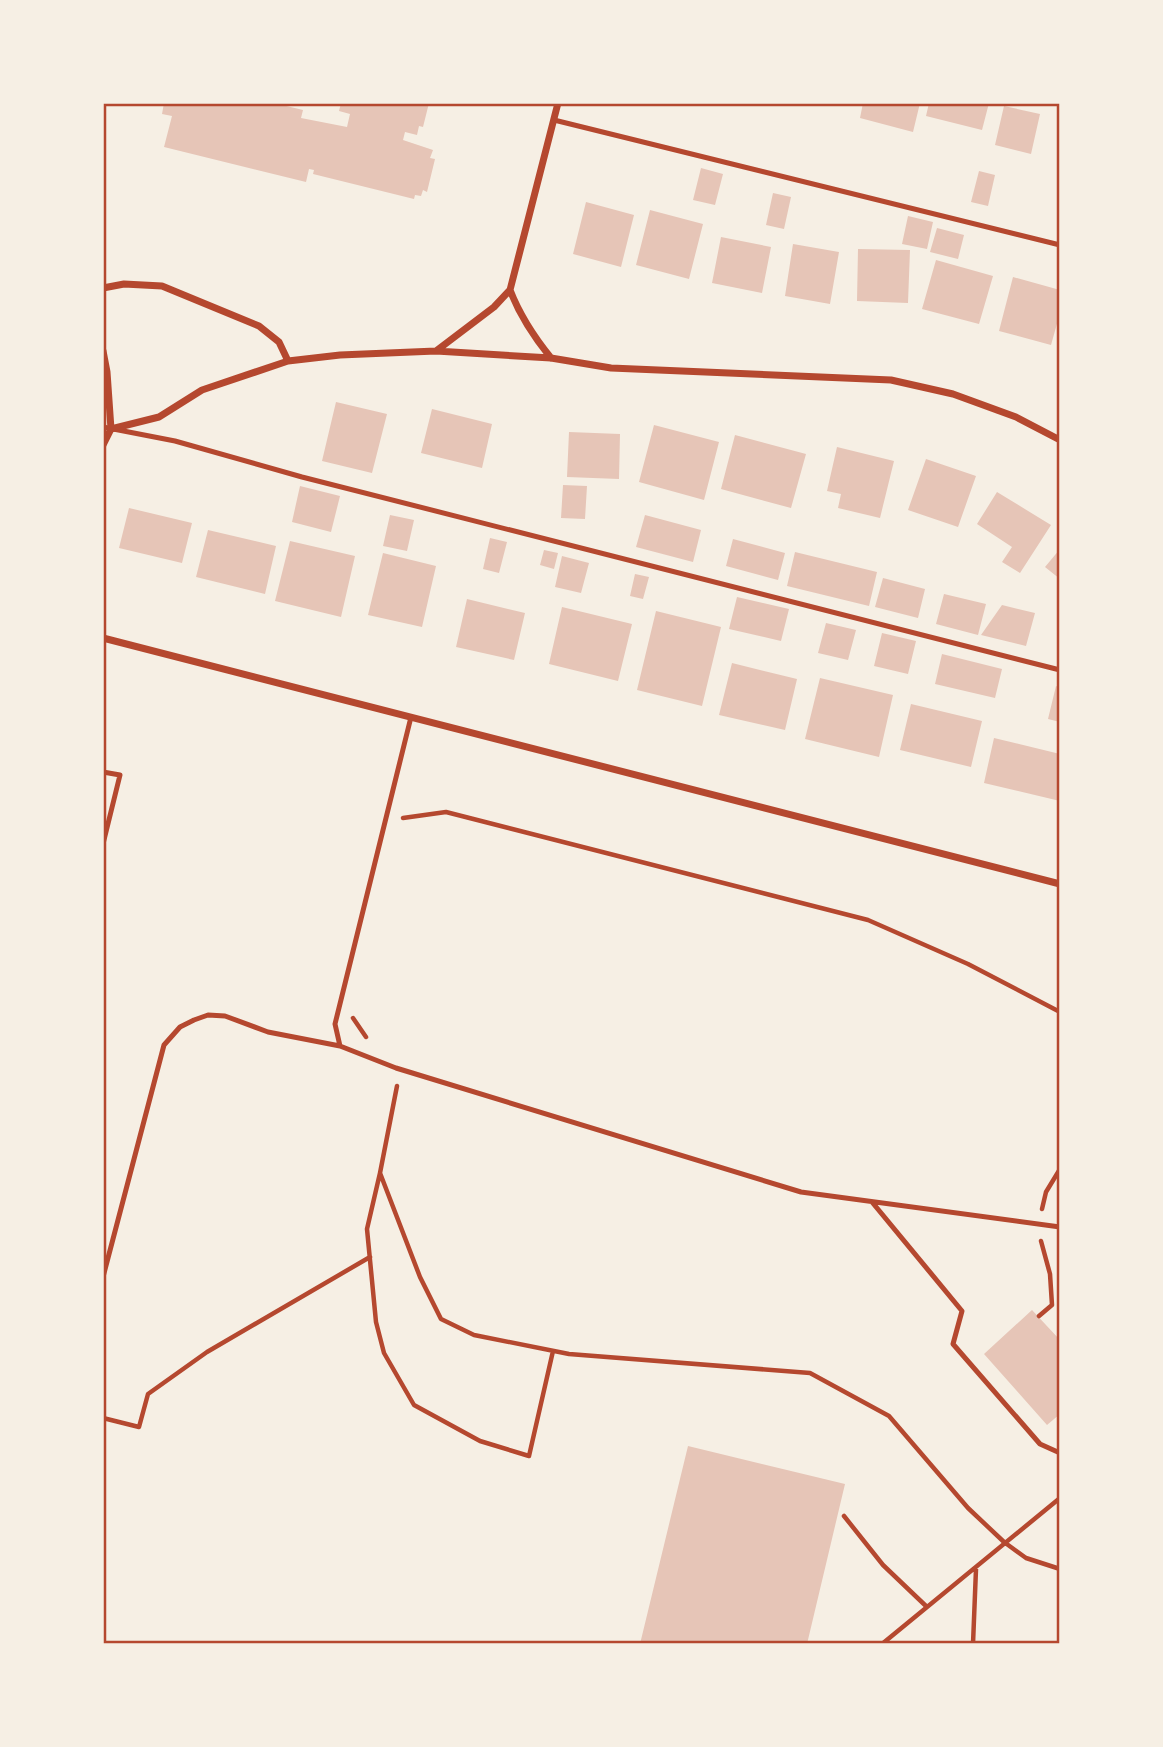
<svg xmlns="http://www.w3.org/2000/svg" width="1163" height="1747" font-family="Manrope,sans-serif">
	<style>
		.building { fill: #e6c5b7 }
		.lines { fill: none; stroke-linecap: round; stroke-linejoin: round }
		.path { stroke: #b5482f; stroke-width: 4.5 }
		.service { stroke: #b5482f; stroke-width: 5 }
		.minor { stroke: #b5482f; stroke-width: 7 }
		.neatline { fill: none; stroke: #b5482f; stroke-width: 2.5 }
	</style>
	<rect width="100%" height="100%" fill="#f6efe4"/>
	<path class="building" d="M164,103H274L303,110L301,118L347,127L350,114L339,111L341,103H429L423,127L419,126L417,135L405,132L403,140L433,150L430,158L435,159L427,192L423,190L421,196L415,195L414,199L313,174L314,170L309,169L306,182L164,147L172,116L162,114Z
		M863,103H920L913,132L860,118Z
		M929,103H989L982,130L926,116Z
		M1004,106L1040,114L1031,154L995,145Z
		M701,168L723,174L715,205L693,200Z
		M979,171L995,175L988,206L971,202Z
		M773,193L791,197L784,229L766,225Z
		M586,202L634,215L621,267L573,254Z
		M650,210L703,224L689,279L636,265Z
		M908,216L933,222L927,249L902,244Z
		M937,228L964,235L958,259L930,252Z
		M721,237L771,247L762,293L712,283Z
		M793,244L839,252L830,304L785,296Z
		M858,249L910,250L908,303L857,301Z
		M936,260L993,276L979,324L922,309Z
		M1013,277L1060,290V313L1051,345L999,331Z
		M336,402L387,414L372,473L322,461Z
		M432,409L492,424L482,468L421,453Z
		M654,425L719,442L704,500L639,482Z
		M569,432L620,434L619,479L567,477Z
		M735,435L806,454L791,508L721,489Z
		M837,447L894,461L880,518L838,508L841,494L827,491Z
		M926,459L976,476L958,527L908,510Z
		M563,485L587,486L585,519L561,518Z
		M300,486L340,496L331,532L292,522Z
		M997,492L1051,525L1020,573L1002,562L1012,547L977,524Z
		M129,508L192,523L182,563L119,548Z
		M390,515L414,520L407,551L383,546Z
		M645,515L701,530L693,562L636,547Z
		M208,530L276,546L265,594L196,577Z
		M490,538L507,542L499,573L483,569Z
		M733,539L785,553L778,580L726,566Z
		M290,541L355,556L341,617L275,601Z
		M1060,549V579L1045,567Z
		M544,550L558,553L554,569L540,565Z
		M795,552L877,572L869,606L787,586Z
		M383,553L436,566L422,627L368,615Z
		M562,556L589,563L581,593L555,587Z
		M635,574L649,577L643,599L630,596Z
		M883,578L925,589L918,618L875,607Z
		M944,594L986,604L978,635L936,624Z
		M737,597L789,609L781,641L729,629Z
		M467,599L525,613L514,660L456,647Z
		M1002,605L1035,613L1026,646L981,635Z
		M562,607L632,624L618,681L549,664Z
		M656,611L721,627L702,706L637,690Z
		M826,623L856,630L848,660L818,653Z
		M882,633L916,641L908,674L874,666Z
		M942,654L1002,669L995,698L935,684Z
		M732,663L797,679L785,730L719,715Z
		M820,678L893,695L879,757L805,739Z
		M1056,686L1060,688V722L1048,719Z
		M911,704L982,721L971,767L900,750Z
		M994,738L1060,754V801L984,783Z
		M1032,1310L1060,1340V1414L1047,1425L984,1354Z
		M688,1446L845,1484L807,1644H640Z"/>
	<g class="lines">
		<path class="path" d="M403,818L446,812L868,920L968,964L1060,1012
			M353,1018L366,1037
			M397,1086L380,1173L420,1277L441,1319L474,1335L569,1354L810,1373L889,1416L968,1508L1004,1542L1026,1558L1060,1569
			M380,1173L367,1229L376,1322L384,1353L414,1405L480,1441L529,1456L553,1351
			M1042,1209L1046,1192L1060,1169
			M1039,1316L1052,1305L1050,1274L1041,1241
			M103,1418L139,1427L148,1394L207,1352L370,1257
			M844,1516L883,1565L927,1607
			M882,1644L1060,1498
			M973,1644L976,1569"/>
		<path class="service" d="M554,120L1060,245
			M103,427L175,441L302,477L1060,670
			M103,772L120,775L103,844
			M340,1046L335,1024L411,717
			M872,1202L962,1311L953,1344L1040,1444L1060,1453
			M103,1277L164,1045L180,1027L194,1020L208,1015L225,1016L268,1032L340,1046L396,1068L801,1192L1060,1227"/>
		<path class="minor" d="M103,288L124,284L162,286L259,326L279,342L288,361
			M103,351L107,372L111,429
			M436,351L494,307L510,290
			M551,358C534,337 520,316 510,290L558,103
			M103,445L111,429L159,417L202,390L288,361L340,355L436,351L551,358L611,368L891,380L953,394L1016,417L1060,440
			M103,638L1060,884"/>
	</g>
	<rect width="1163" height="1747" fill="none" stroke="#f6efe4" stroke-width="210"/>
	<rect x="105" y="105" width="953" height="1537" class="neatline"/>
</svg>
